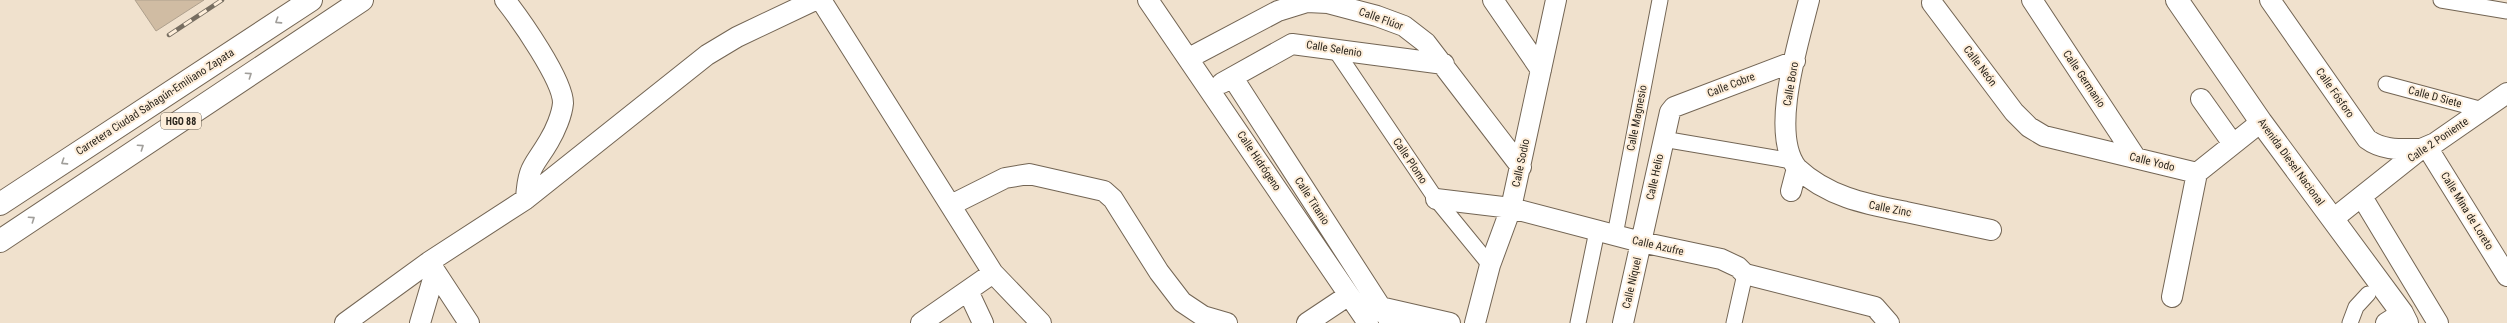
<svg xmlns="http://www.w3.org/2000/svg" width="2507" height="323" font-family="'Roboto Condensed',sans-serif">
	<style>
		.building { fill: #d0bca3; stroke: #aea08d }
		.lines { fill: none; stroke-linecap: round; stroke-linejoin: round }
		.pedestrian-casing { stroke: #736554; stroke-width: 17 }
		.minor-casing { stroke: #736554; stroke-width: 22 }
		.tertiary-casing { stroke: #736554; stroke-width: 24 }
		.primary-casing { stroke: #736554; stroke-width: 24 }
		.pedestrian { stroke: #fff; stroke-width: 15 }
		.minor { stroke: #fff; stroke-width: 20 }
		.tertiary { stroke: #fff; stroke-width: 22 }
		.primary { stroke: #fff; stroke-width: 22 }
		.rail-casing { stroke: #776e61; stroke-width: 4.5 }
		.rail { stroke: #feeeda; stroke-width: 3; stroke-dasharray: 9; stroke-linecap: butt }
		.oneway { stroke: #a09e9a }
		.labels { text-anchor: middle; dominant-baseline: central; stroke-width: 4; stroke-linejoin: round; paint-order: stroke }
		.shield { fill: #feeeda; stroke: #6b6357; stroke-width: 1 }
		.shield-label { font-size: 10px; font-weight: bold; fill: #2c271f }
		.street-label { font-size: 11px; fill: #2c271f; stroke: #feeeda }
	</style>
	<rect width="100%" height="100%" fill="#f0e1cd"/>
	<path class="building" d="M135,0H204L156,31Z"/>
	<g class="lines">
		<defs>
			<path id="pedestrian" d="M2441,0L2507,11
				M1336,51L1436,199L1490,265
				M2386,84L2483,110
				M1663,139L1792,161
				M1615,235L1660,0
				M1578,323L1597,231
				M1734,323L1745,274
				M2350,323L2356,307L2368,294"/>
			<path id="minor" d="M505,0C520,19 563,80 563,103C562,115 555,131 549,141C534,167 528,165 526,199
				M821,0L993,273L1041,323
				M1148,0L1368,323
				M1493,0L1541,70
				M2032,0L2136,158
				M2270,0L2367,139C2383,151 2402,149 2421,149
				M1932,3L2014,112L2029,127L2044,136L2197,173
				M1189,58L1278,11L1307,2L1328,3L1377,16L1404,26L1426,43L1521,167
				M1233,78L1391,323
				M1222,83L1292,44L1444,64
				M2201,99L2233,144
				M2427,147L2507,276
				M1797,168C1828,197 1866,204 1906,212C1934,218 1963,224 1991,230
				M2197,173L2261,122
				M1791,191L1797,168C1769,133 1799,41 1809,0
				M2362,197L2438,323
				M1436,199L1511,208L1641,242L1721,259L1738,267L1745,274L1875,307L1889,323
				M951,205L1005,178L1029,174L1104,191L1113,199L1159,272L1182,302L1203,316L1227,323
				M2333,219L2421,149L2435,143L2507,93
				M429,262L469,323
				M968,291L983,323
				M2172,297L2197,173
				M1380,307L1450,323
				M345,323L429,262L526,199L707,55L737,37L815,0
				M420,323L435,272
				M921,323L993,273
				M1307,323L1349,295
				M1475,323L1490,265L1511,208L1556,0
				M1623,323L1670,112L1674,107L1795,61
				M2386,323L2402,313"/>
			<path id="tertiary" d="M2177,0L2261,122L2402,313L2407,323"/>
			<path id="primary" d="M0,204L311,0
				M0,241L362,0"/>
		</defs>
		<use href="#pedestrian" class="pedestrian-casing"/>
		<use href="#minor" class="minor-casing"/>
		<use href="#tertiary" class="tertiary-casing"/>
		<use href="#primary" class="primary-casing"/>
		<use href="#pedestrian" class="pedestrian"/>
		<use href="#minor" class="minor"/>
		<use href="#tertiary" class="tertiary"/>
		<use href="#primary" class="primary"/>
		<defs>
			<path id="rail" d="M169,35L222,0"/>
		</defs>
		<use href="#rail" class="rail-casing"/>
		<use href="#rail" class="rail"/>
	</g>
	<defs><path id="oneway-chevron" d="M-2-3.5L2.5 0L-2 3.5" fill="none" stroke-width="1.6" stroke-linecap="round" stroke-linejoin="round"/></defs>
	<g class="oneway">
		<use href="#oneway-chevron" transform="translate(278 21) rotate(147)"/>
		<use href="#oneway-chevron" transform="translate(249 75) rotate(-34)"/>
		<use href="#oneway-chevron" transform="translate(141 147) rotate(-34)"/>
		<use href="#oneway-chevron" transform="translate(64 162) rotate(147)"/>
		<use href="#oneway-chevron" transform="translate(32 219) rotate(-34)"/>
	</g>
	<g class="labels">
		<rect class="shield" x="161" y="113" width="40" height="16" rx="3"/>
		<g class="shield-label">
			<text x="181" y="121">HGO 88</text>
		</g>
		<g class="street-label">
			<text transform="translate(1381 19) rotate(20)">Calle Flúor</text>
			<text transform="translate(1334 49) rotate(9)">Calle Selenio</text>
			<text transform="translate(1980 66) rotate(53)">Calle Neón</text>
			<text transform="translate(2084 79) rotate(56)">Calle Germanio</text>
			<text transform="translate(1791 84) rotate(-80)">Calle Boro</text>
			<text transform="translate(1731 85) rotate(-21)">Calle Cobre</text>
			<text transform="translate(2335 93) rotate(55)">Calle Fósforo</text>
			<text transform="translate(2435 97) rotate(15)">Calle D Siete</text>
			<text transform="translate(155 102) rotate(-33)">Carretera Ciudad Sahagún-Emiliano Zapata</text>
			<text transform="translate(1637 118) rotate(-79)">Calle Magnesio</text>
			<text transform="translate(2438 140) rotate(-34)">Calle 2 Poniente</text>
			<text transform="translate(1259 161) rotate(56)">Calle Hidrógeno</text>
			<text transform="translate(1410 161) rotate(56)">Calle Plomo</text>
			<text transform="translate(2152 162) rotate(14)">Calle Yodo</text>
			<text transform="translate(2291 162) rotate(54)">Avenida Diesel Nacional</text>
			<text transform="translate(1521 163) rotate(-78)">Calle Sodio</text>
			<text transform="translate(1655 177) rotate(-78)">Calle Helio</text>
			<text transform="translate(1312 201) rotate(57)">Calle Titanio</text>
			<text transform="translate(1890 209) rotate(11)">Calle Zinc</text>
			<text transform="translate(2467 211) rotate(58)">Calle Mina de Loreto</text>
			<text transform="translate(1658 246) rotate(13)">Calle Azufre</text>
			<text transform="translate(1632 283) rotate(-77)">Calle Níquel</text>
		</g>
	</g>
</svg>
